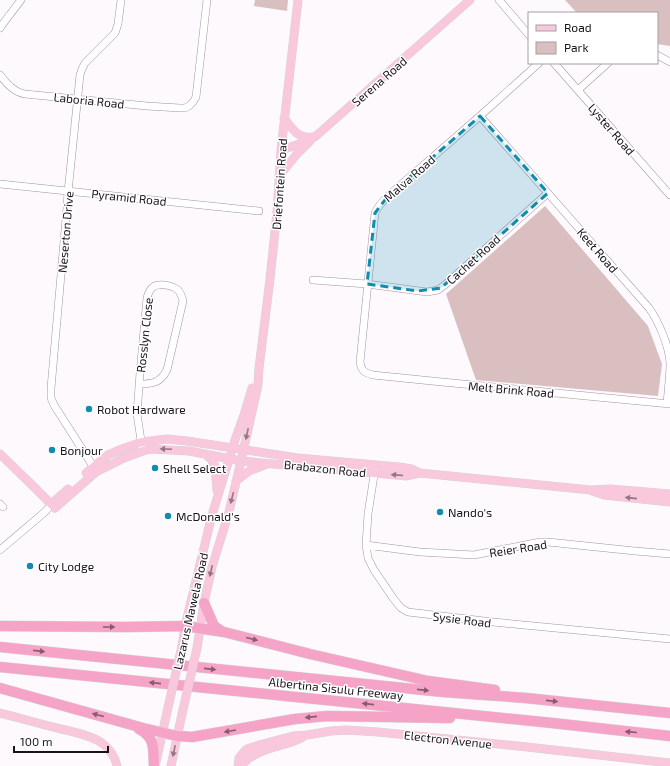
<svg xmlns="http://www.w3.org/2000/svg" width="670" height="766" font-family="'Exo 2',sans-serif">
	<style>
		.green { fill: #dabfc0 }
		.lines { fill: none; stroke-linecap: round; stroke-linejoin: round }
		.minor-casing { stroke: #a791a3; stroke-width: 8 }
		.major-casing { stroke: #d6d4d6; stroke-width: 9 }
		.highway-casing { stroke: #d6d4d6; stroke-width: 11 }
		.minor { stroke: #fff; stroke-width: 7 }
		.major { stroke: #f9c8dd; stroke-width: 8 }
		.highway { stroke: #f5a4c7; stroke-width: 10 }
		.major-bridge-casing { stroke: #d6d4d6; stroke-width: 9; stroke-linecap: butt }
		.major-bridge { stroke: #f9c8dd; stroke-width: 8 }
		.oneway { fill: #957685 }
		.oneway2 { fill: #885b70 }
		.marked { fill: #118cae; fill-opacity: 0.2; stroke: #118cae; stroke-width: 3; stroke-dasharray: 8 5; stroke-linejoin: round }
		.poi-dot { fill: #118cae; stroke: #fff; stroke-width: 1.5 }
		.labels { text-anchor: middle; dominant-baseline: central; stroke-width: 3; stroke-linejoin: round; paint-order: stroke }
		.street-label { font-size: 12px; fill: #1a1219; stroke: #fff }
		.poi-label { font-size: 12px; fill: #1a1219; stroke: #fff; text-anchor: start }
	</style>
	<rect width="100%" height="100%" fill="#fef9fd"/>
	<path class="green" d="M255,0H288L287,11L254,6Z
		M565,0H670V46L657,44V13H577Z
		M545,206L648,326L662,364L658,396L476,380L446,294Z"/>
	<g class="lines">
		<defs>
			<path id="minor" d="M499,0L529,35
				M0,28L2,25L21,0
				M657,55L670,62
				M539,63L480,116L388,196C383,201 378,206 375,213L360,362C361,370 364,373 373,375L442,382L670,404
				M554,63L670,195
				M0,75C7,84 14,92 25,94L147,106L180,108H185L189,106L193,102L196,97L207,0
				M578,90L608,63
				M480,116L649,308C659,322 669,346 670,363C670,376 668,391 667,404
				M0,184L259,211
				M313,280L367,284L427,292L438,290L446,284L548,193
				M139,384C153,384 160,383 167,370L183,301C182,297 181,293 178,290C172,285 159,283 153,287C149,290 148,294 147,298L140,373L137,414L142,447
				M375,469L368,514L366,545L368,558L374,570L393,598L401,608L408,612L493,622L670,639
				M96,471L54,405L51,398V388L67,207L68,192L80,75L82,69L85,63L115,33L118,24L121,0
				M0,504L3,507
				M366,545L420,552L474,555L540,542H548L635,551L670,554
				M0,550L46,511L51,504"/>
			<path id="major" d="M284,118C292,129 298,139 313,137
				M281,150C293,146 306,143 316,136L470,0
				M279,176L297,154L310,141
				M0,454L31,484L55,508L96,472L124,458L143,451L151,449L189,451L241,461L374,473L406,476L420,473L591,490L611,489L670,494
				M205,454L211,459L215,466L217,491
				M86,473L108,455L122,449L142,442L167,439L187,441L298,458L399,467L412,469L420,473
				M236,481L249,471L267,464
				M592,491L604,495L670,502
				M51,504L68,489
				M182,646L185,626L212,515L235,440L244,415L252,388
				M197,648L204,603L212,567L229,512L241,461L258,385L259,368L270,279L277,212L281,150L298,0
				M0,713C20,718 40,724 61,729C74,732 90,735 102,743C110,749 115,757 117,766
				M156,762L167,712
				M171,766L182,714
				M238,766L239,758L243,753L247,749L259,745L293,736L307,735L331,731L346,730L378,732L518,746L670,763
				M241,766C244,763 247,759 251,757C265,747 287,746 303,737"/>
			<path id="highway" d="M204,603L214,626L223,632
				M0,626L126,627L185,626L224,632L310,654L428,681L495,690
				M0,647L443,692L526,698L670,713
				M0,667L552,723L670,736
				M0,688L143,728L177,736L192,737L295,719L327,716L450,718
				M139,729C156,738 153,749 154,766"/>
		</defs>
		<use href="#minor" class="minor-casing"/>
		<use href="#major" class="major-casing"/>
		<use href="#highway" class="highway-casing"/>
		<use href="#minor" class="minor"/>
		<use href="#major" class="major"/>
		<use href="#highway" class="highway"/>
		<defs>
			<path id="major-bridge" d="M167,712L182,646
				M182,714L197,648"/>
		</defs>
		<use href="#major-bridge" class="major-bridge-casing"/>
		<use href="#major-bridge" class="major-bridge"/>
	</g>
	<defs><path id="oneway-solid" d="M-6-.8H1V-3.2L6.5 0L1 3.2V.8H-6Z"/></defs>
	<g class="oneway">
		<use href="#oneway-solid" transform="translate(247 434) rotate(102)"/>
		<use href="#oneway-solid" transform="translate(166 449) rotate(-178)"/>
		<use href="#oneway-solid" transform="translate(397 475) rotate(-175)"/>
		<use href="#oneway-solid" transform="translate(232 498) rotate(104)"/>
		<use href="#oneway-solid" transform="translate(631 498) rotate(-174)"/>
		<use href="#oneway-solid" transform="translate(211 571) rotate(103)"/>
		<use href="#oneway-solid" transform="translate(174 751) rotate(102)"/>
	</g>
	<g class="oneway2">
		<use href="#oneway-solid" transform="translate(109 627)"/>
		<use href="#oneway-solid" transform="translate(252 639) rotate(14)"/>
		<use href="#oneway-solid" transform="translate(39 651) rotate(6)"/>
		<use href="#oneway-solid" transform="translate(210 669) rotate(6)"/>
		<use href="#oneway-solid" transform="translate(155 683) rotate(-174)"/>
		<use href="#oneway-solid" transform="translate(423 690) rotate(6)"/>
		<use href="#oneway-solid" transform="translate(552 701) rotate(6)"/>
		<use href="#oneway-solid" transform="translate(368 704) rotate(-174)"/>
		<use href="#oneway-solid" transform="translate(98 715) rotate(-165)"/>
		<use href="#oneway-solid" transform="translate(311 717) rotate(174)"/>
		<use href="#oneway-solid" transform="translate(230 731) rotate(170)"/>
		<use href="#oneway-solid" transform="translate(631 732) rotate(-175)"/>
	</g>
	<path class="marked" d="M480,116L548,193L441,288L418,291L367,284L375,213L388,196Z"/>
	<g class="poi-dot">
		<circle cx="89" cy="409" r="4"/>
		<circle cx="52" cy="450" r="4"/>
		<circle cx="155" cy="468" r="4"/>
		<circle cx="440" cy="512" r="4"/>
		<circle cx="168" cy="516" r="4"/>
		<circle cx="30" cy="566" r="4"/>
	</g>
	<g class="labels">
		<g class="street-label">
			<text transform="translate(379 81) rotate(-41)">Serena Road</text>
			<text transform="translate(89 100) rotate(6)">Laboria Road</text>
			<text transform="translate(612 129) rotate(49)">Lyster Road</text>
			<text transform="translate(409 178) rotate(-41)">Malva Road</text>
			<text transform="translate(279 184) rotate(-86)">Driefontein Road</text>
			<text transform="translate(129 197) rotate(6)">Pyramid Road</text>
			<text transform="translate(65 232) rotate(-85)">Neserton Drive</text>
			<text transform="translate(598 250) rotate(49)">Keet Road</text>
			<text transform="translate(473 259) rotate(-42)">Cachet Road</text>
			<text transform="translate(144 335) rotate(-84)">Rosslyn Close</text>
			<text transform="translate(511 389) rotate(5)">Melt Brink Road</text>
			<text transform="translate(325 468) rotate(6)">Brabazon Road</text>
			<text transform="translate(518 548) rotate(-9)">Reier Road</text>
			<text transform="translate(190 611) rotate(-77)">Lazarus Mawela Road</text>
			<text transform="translate(462 619) rotate(7)">Sysie Road</text>
			<text transform="translate(336 688) rotate(6)">Albertina Sisulu Freeway</text>
			<text transform="translate(448 739) rotate(6)">Electron Avenue</text>
		</g>
		<g class="poi-label">
			<text x="97" y="409">Robot Hardware</text>
			<text x="60" y="450">Bonjour</text>
			<text x="163" y="468">Shell Select</text>
			<text x="448" y="512">Nando's</text>
			<text x="176" y="516">McDonald's</text>
			<text x="38" y="566">City Lodge</text>
		</g>
	</g>
	<rect x="528" y="12" width="130" height="52" fill="#ffffff" stroke="#a3a0a3"/>
	<rect x="536" y="25" width="20" height="6" fill="#f9c8dd" stroke="#a3a0a3"/>
	<text x="564" y="32" font-size="12" fill="#1a1219">Road</text>
	<rect x="536" y="42" width="20" height="12" fill="#dabfc0" stroke="#a3a0a3"/>
	<text x="564" y="52" font-size="12" fill="#1a1219">Park</text>
	<path d="M14 746v6h94v-6" fill="none" stroke="#1a1219" stroke-width="2"/>
	<text x="20" y="746" font-size="12" fill="#1a1219" stroke="#ffffff" stroke-width="3" paint-order="stroke">100 m</text>
</svg>
